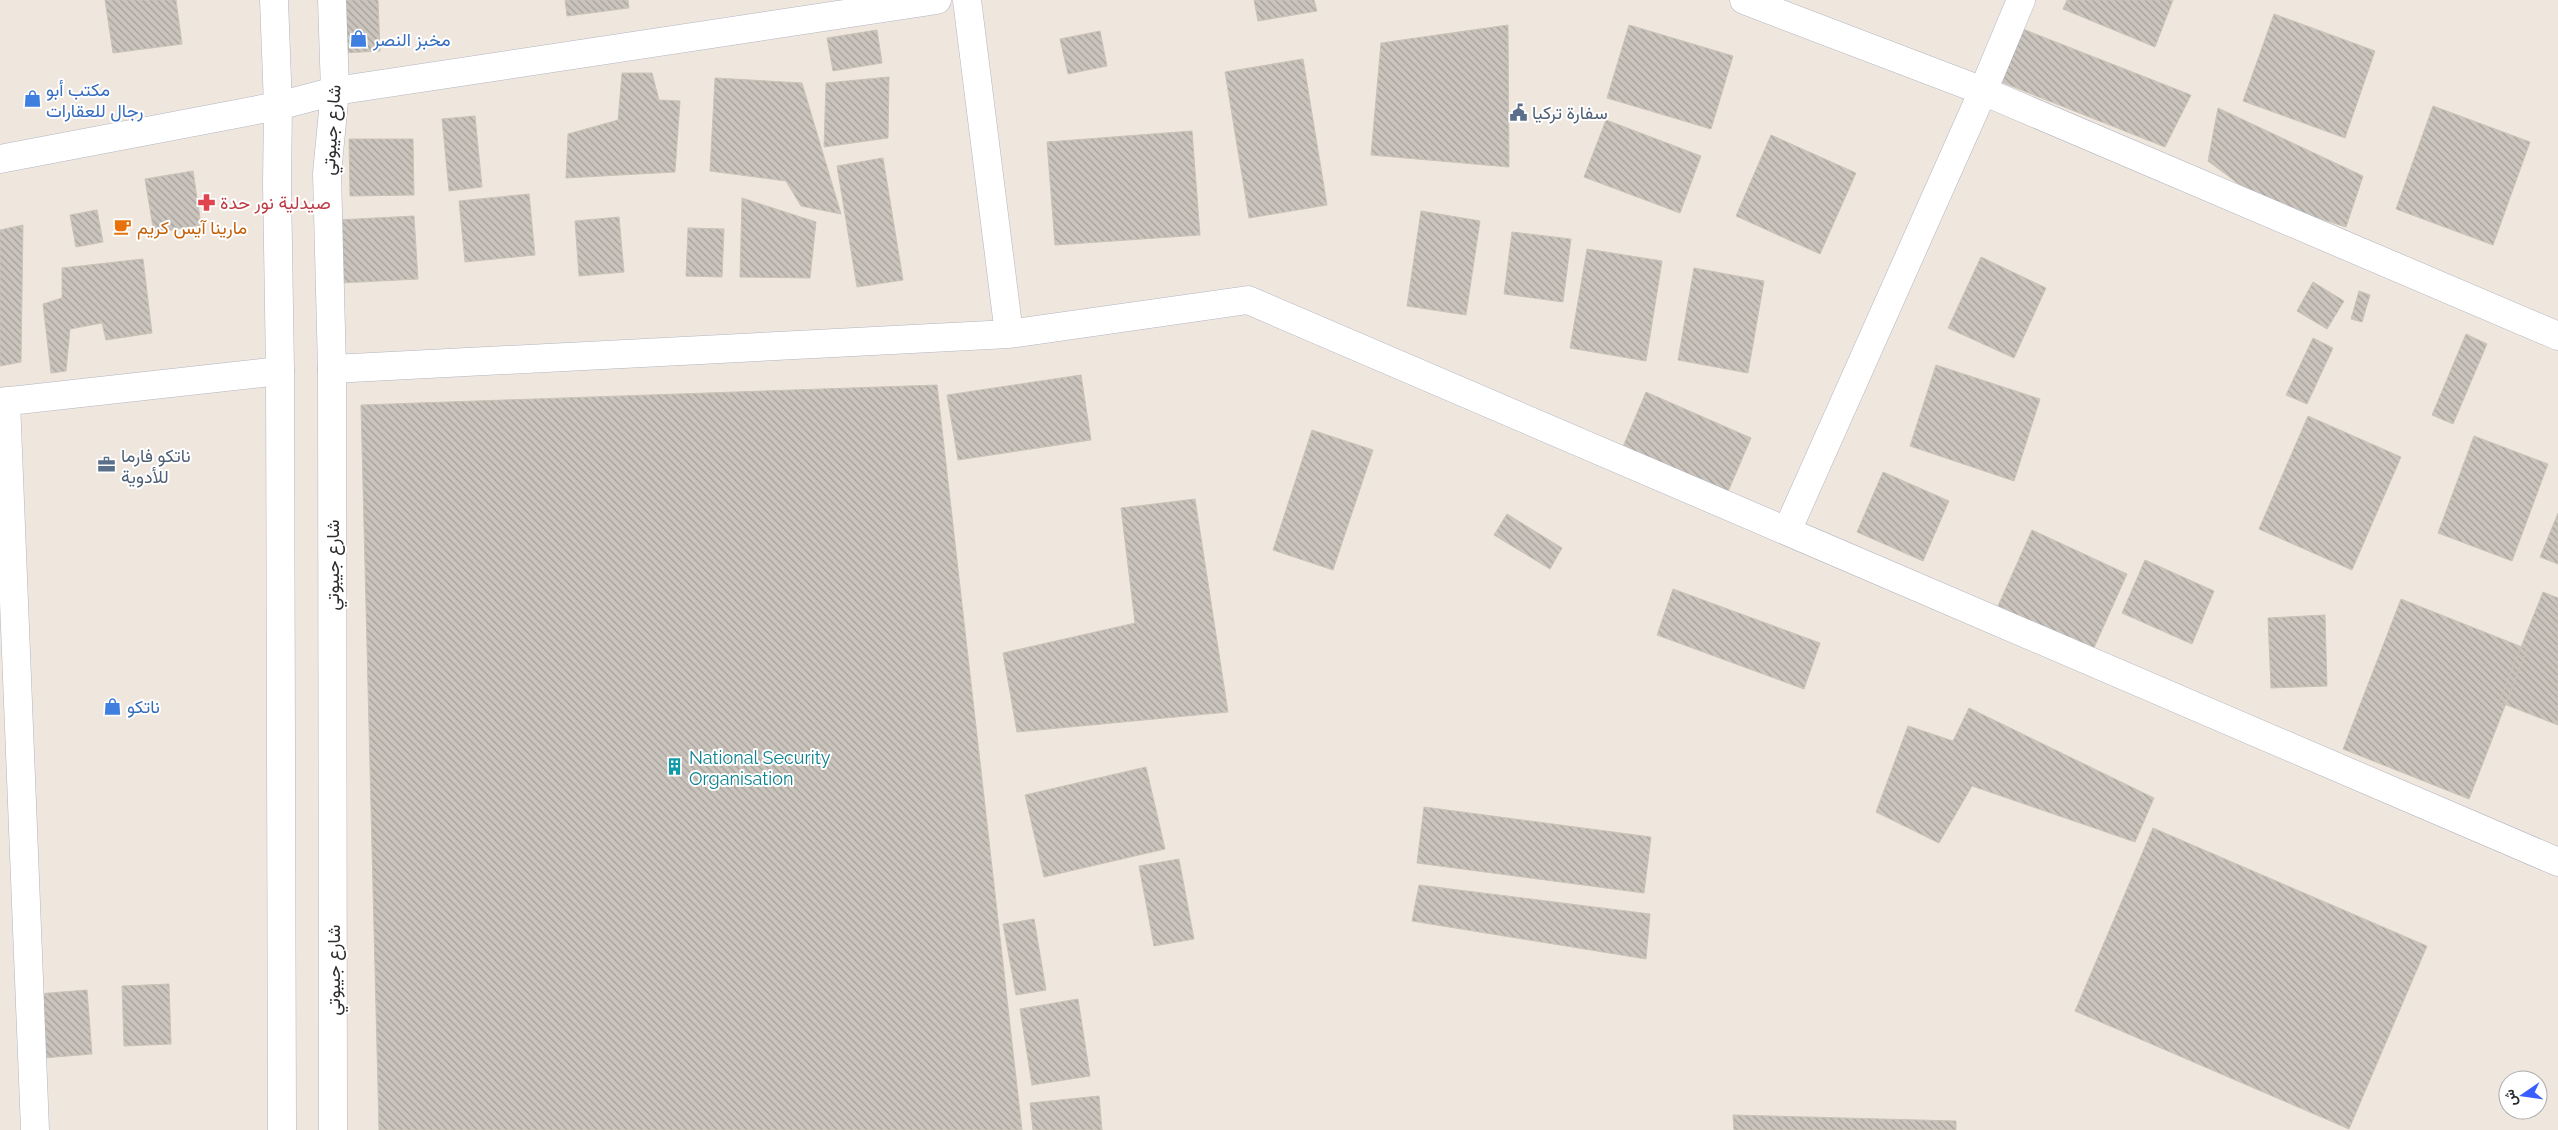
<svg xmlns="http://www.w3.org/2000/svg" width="2558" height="1130" font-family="Raleway,Vazirmatn,sans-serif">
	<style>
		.building { fill: url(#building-back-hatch); stroke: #cac4b7 }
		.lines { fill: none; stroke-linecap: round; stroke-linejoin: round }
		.street-casing { stroke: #b2b4c1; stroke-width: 29 }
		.secondary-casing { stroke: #b2b4c1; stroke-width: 29 }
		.street { stroke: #fff; stroke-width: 28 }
		.secondary { stroke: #fff; stroke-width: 28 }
		.labels { text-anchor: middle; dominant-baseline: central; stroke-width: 4; stroke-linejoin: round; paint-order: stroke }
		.shop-label { font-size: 18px; fill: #366cbe; stroke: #fff; text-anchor: start }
		.service-label { font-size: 18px; fill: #4e5e75; stroke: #fff; text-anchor: start }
		.street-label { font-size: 18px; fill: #2c2c2c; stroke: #fff }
		.health-label { font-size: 18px; fill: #be3a42; stroke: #fff; text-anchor: start }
		.food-label { font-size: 18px; fill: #c56008; stroke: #fff; text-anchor: start }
		.culture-label { font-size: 18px; fill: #0d838f; stroke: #fff; text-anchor: start }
	</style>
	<defs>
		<pattern id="building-back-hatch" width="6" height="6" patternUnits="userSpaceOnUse" patternTransform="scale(1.25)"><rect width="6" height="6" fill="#cac4bd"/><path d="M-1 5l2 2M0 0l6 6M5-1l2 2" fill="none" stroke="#a49f9a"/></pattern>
	</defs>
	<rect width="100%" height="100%" fill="#efe7de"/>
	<path class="building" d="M105,0H176L182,44L113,53Z
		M340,0H378L380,51L343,53Z
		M565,0H628L629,8L567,16Z
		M1254,0H1314L1317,11L1258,21Z
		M2067,0H2173L2155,47L2063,9Z
		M2274,14L2375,51L2345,138L2243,101Z
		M1508,25L1509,167L1371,155L1381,43Z
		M1629,25L1733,56L1711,129L1607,98Z
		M2015,26L2191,95L2165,147L1991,78Z
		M877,30L882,63L833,71L827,38Z
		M1100,31L1107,66L1068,74L1060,39Z
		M1303,59L1327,205L1249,218L1225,72Z
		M622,73H652L659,100L680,101L675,172L566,178L568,134L618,120Z
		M889,77L888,138L824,147L826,83Z
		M715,78L802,83L841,214L801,206L786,181L710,171Z
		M2433,106L2530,142L2493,245L2396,209Z
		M2218,108L2363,176L2346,227L2259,199L2208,161Z
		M475,116L482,187L449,191L442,119Z
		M1606,120L1701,156L1680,213L1584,177Z
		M1192,131L1200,235L1055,245L1047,142Z
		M1771,135L1856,173L1820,254L1736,216Z
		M349,139H413L414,195L350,196Z
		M883,158L903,280L857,287L837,166Z
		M193,171L201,225L154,233L145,179Z
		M529,194L535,255L465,262L459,201Z
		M742,198L816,222L810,278L740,277Z
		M97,210L103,242L76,247L70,215Z
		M1421,211L1480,221L1466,315L1407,306Z
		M414,216L418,279L341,283L337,220Z
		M619,217L624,272L579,276L575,221Z
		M23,225L21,362L0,366V230Z
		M688,228L724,229L722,277L686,276Z
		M1512,232L1571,239L1563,302L1504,294Z
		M1587,249L1662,261L1646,361L1570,348Z
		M1981,257L2046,288L2014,358L1948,328Z
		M143,259L152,333L106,340L102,323L70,329L66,371L51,373L43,304L62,298V268Z
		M1694,268L1764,281L1748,373L1678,360Z
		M2313,282L2344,301L2327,329L2297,311Z
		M2359,291L2370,295L2362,322L2351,319Z
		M2466,334L2487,344L2453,424L2432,415Z
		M2313,338L2333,348L2307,404L2286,395Z
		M1936,365L2040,399L2014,481L1910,446Z
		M1081,375L1091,440L958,460L947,395Z
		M937,385L1022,1130H379L361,405Z
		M1646,392L1751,438L1727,494L1622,449Z
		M2308,416L2401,457L2352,570L2259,529Z
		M1312,430L1373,450L1333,570L1273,550Z
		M2474,436L2548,464L2512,561L2438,533Z
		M1883,472L1949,501L1923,561L1857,532Z
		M1195,499L1228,712L1017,732L1003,653L1135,623L1121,508Z
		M2558,513V564L2540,557Z
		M1507,514L1562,548L1550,569L1494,535Z
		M2032,530L2127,574L2093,650L1998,606Z
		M2145,560L2214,591L2192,644L2122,613Z
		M1673,589L1820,643L1804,689L1657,635Z
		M2543,592L2558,598V725L2499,702Z
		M2401,599L2527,649L2469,799L2343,749Z
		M2325,615L2327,686L2271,688L2268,618Z
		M1969,708L2154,798L2135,842L1972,786L1939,843L1876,812L1908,726L1953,741Z
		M1146,767L1165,849L1044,877L1025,795Z
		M1424,807L1651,837L1644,893L1417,863Z
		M2153,828L2427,946L2349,1129L2075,1011Z
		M1179,859L1194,939L1154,946L1139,866Z
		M1419,885L1650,914L1646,959L1412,921Z
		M1034,919L1046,990L1016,995L1003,924Z
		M169,984L171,1044L124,1046L122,986Z
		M87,990L92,1054L43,1058L37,994Z
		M1078,999L1090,1076L1032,1085L1020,1009Z
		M1099,1096L1102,1130H1033L1030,1103Z
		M1733,1115L1956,1121V1130H1734Z"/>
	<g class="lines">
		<defs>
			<path id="street" d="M967,0L1009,334
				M1744,0L1983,91L2558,336
				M0,159L278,106L335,91L937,0
				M332,369L1009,334L1248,300L2558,862
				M6,401L35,1130
				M0,402L280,371
				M1787,531L1983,91L2021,0"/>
			<path id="secondary" d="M274,0L278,106L277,183L280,371L282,1130
				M332,0L335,91L327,173L332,369L333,1130"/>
		</defs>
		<use href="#street" class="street-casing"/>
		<use href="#secondary" class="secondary-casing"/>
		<use href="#street" class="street"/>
		<use href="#secondary" class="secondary"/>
	</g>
	<defs>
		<symbol id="shop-bare" viewBox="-9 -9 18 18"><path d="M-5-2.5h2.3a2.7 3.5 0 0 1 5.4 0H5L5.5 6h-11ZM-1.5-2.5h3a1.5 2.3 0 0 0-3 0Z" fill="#3f7fe0" stroke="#fff" stroke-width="2.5" paint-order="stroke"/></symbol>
		<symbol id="civic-bare" viewBox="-9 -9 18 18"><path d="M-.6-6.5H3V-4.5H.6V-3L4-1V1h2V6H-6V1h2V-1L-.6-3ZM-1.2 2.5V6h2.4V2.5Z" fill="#5c6f8a" stroke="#fff" stroke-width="2.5" paint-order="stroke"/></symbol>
		<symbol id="pharmacy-bare" viewBox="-9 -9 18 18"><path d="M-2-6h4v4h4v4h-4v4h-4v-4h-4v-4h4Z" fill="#e0444e" stroke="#fff" stroke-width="2.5" paint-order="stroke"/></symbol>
		<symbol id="cafe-bare" viewBox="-9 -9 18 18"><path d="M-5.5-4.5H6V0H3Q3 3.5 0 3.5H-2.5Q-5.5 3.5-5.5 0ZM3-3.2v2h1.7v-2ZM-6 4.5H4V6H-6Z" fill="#e8710a" stroke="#fff" stroke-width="2.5" paint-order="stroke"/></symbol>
		<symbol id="office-bare" viewBox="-9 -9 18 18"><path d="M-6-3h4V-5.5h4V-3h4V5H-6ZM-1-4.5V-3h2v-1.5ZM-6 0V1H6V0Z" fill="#5c6f8a" stroke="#fff" stroke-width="2.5" paint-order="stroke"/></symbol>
		<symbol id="building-bare" viewBox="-9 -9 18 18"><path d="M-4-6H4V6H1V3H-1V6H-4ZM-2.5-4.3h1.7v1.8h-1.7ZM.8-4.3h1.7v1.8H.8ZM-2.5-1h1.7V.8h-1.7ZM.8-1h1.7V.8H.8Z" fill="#0f9aa8" stroke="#fff" stroke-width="2.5" paint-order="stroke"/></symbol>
	</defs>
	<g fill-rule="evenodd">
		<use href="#shop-bare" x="346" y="26" width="25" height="25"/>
		<use href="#shop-bare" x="20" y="86" width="25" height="25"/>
		<use href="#civic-bare" x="1506" y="100" width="25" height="25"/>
		<use href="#pharmacy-bare" x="194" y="190" width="25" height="25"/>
		<use href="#cafe-bare" x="110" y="214" width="25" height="25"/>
		<use href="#office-bare" x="94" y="452" width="25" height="25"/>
		<use href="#shop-bare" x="100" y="694" width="25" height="25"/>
		<use href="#building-bare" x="662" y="754" width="25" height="25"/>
	</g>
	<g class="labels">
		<g class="shop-label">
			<text x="373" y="39">مخبز النصر</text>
			<text x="46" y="89">مكتب أبو<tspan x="46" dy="21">رجال للعقارات</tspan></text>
			<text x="127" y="706">ناتكو</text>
		</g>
		<g class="service-label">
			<text x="1532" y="112">سفارة تركيا</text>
			<text x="121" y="455">ناتكو فارما<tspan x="121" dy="21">للأدوية</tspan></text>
		</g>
		<g class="street-label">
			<text transform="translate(331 130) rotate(-86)">شارع جيبوتي</text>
			<text transform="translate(332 565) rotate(-90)">شارع جيبوتي</text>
			<text transform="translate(333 970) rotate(-90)">شارع جيبوتي</text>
		</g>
		<g class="health-label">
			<text x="220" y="202">صيدلية نور حدة</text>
		</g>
		<g class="food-label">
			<text x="137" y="227">مارينا آيس كريم</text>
		</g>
		<g class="culture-label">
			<text x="689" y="757">National Security<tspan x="689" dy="21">Organisation</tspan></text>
		</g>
	</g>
	<g transform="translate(2523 1095) rotate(257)"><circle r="24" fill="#ffffff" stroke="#ababab"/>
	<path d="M0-4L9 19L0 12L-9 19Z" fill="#3a5eff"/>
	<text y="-8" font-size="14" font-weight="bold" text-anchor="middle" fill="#2c2c2c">ش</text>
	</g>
</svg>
